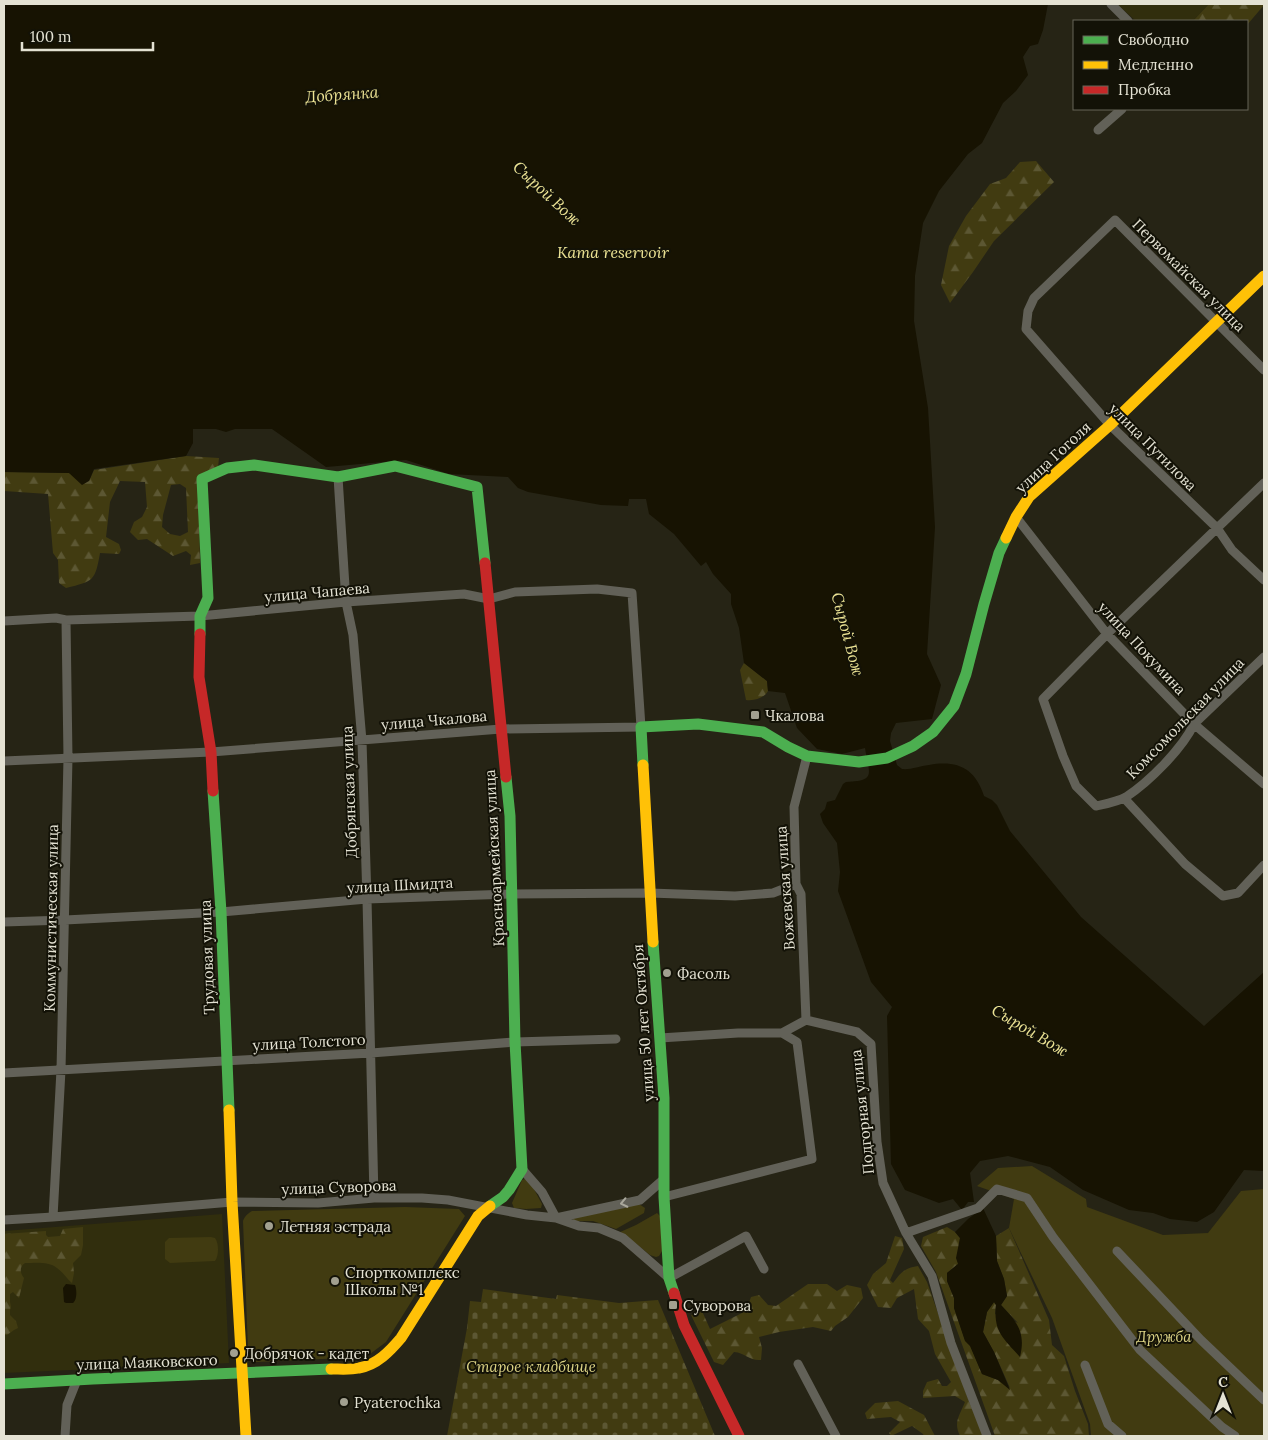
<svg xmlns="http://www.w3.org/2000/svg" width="1268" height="1440" font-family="Lora,serif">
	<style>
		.built { fill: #312e0d }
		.green { fill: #413b11 }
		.forest { fill: url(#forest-firs); fill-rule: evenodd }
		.cemetery { fill: url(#cemetery-stones) }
		.water { fill: #171302 }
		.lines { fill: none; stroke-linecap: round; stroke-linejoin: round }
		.street { stroke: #626158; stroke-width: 9 }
		.fast { stroke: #4caf50; stroke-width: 11 }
		.slow { stroke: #ffc107; stroke-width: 11 }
		.jam { stroke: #c62828; stroke-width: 11 }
		.oneway { stroke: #aaa89c }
		.poi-dot { fill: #a2a090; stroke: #131207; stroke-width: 2 }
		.labels { text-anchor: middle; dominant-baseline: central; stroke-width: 4; stroke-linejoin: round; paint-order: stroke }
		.street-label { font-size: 15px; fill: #e4e2d3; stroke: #131207 }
		.poi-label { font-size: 15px; fill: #e4e2d3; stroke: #131207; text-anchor: start }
		.park-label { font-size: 15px; font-style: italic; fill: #dcd385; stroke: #131207 }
		.water-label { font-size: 16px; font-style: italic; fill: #ece394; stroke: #131207 }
	</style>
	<defs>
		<pattern id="forest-firs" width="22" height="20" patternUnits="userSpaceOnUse" patternTransform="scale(1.25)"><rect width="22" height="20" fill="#413b11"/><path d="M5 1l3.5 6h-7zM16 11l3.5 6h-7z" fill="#5c5733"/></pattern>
		<pattern id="cemetery-stones" width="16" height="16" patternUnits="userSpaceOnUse" patternTransform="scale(1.25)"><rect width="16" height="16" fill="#413b11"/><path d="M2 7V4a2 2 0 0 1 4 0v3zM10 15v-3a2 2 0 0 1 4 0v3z" fill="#5c5733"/></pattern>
	</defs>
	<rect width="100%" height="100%" fill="#262415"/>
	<path class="built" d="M1117,4H1209L1193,21H1136Z
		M222,1214L229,1363L4,1373V1231Z"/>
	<path class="green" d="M1032,1166L1086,1199L1087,1207L1163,1235L1208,1233L1241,1191L1264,1189V1436H1091L1090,1424L1052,1318L1009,1228L1014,1199L977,1186L998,1168Z
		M525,1179L529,1180L542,1204L541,1208L526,1209L514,1208L512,1203L522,1180Z
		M639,1204L645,1208L644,1213L616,1229L593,1221H573V1218Z
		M405,1207L459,1209L465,1216L386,1342L366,1357L256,1362L248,1349L243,1221C245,1216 247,1214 252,1211Z
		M657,1213L661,1217L662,1251L659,1256L656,1257L650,1255L634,1242L618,1233L636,1225Z
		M211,1237L215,1238C219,1243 219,1256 215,1261L170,1263L165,1259V1242L169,1238Z"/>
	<path class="forest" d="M1209,4H1264V5L1247,25V21H1193Z
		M1036,161L1054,182L994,241L973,272L950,303L941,285L949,246L966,216L990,184L1006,178L1020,162Z
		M186,456L219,458L218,467L198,478L200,563L190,565L191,555L186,551L173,556L147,539L138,540L130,532L134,522L142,517L147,507L145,482L120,481L110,502L106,537L119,544L121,550L119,554L100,553C95,581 94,581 66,588L59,583L58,560L53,553L48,494L4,491V472L69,473L89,481L94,470ZM180,484L186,488L188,532L180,536L170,534L162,527L163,515L171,485Z
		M744,663L767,681L768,691C764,698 755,701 746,700L740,670Z
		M83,1227V1245L81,1255L73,1263L74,1273L72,1283C66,1278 63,1272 57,1268C49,1261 35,1263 25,1263C19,1267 20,1273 24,1278L19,1298L13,1292L10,1294V1302L11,1307L10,1310V1315L16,1321L18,1328L14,1330L7,1335H4V1234L46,1231V1235L48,1237L60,1236L63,1229Z
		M947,1227L955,1232L960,1238L958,1264L947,1273V1281L954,1298V1308L965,1340L970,1345L982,1374L998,1380L1010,1388L994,1352L983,1332L987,1312L994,1302L996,1305L995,1314L1018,1323L1001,1305L1007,1296L1004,1279L997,1261L996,1236L1009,1228L1049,1320L1052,1345L1064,1356L1075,1391L1088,1424L1089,1436H995L936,1272L921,1246L923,1237Z
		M895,1236L902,1238L904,1249L890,1280L893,1283C901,1272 905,1268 918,1266L927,1282L967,1396L983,1436H960C953,1422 960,1415 965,1402L955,1396L923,1398V1391L927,1382L938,1379L942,1386H947L951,1382L935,1354L929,1331L918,1319L914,1289L897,1298L891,1308L878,1307L867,1285L873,1274L886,1263Z
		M808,1284H827L837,1291L847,1285L861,1288L863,1298L848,1317L835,1326L831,1331L813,1327L779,1332L759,1337L762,1348L761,1360C749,1361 746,1353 734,1352L723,1365L714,1362L691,1315L702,1311L710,1329L746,1311L751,1297L759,1295L768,1305L776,1306Z
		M898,1401L924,1415L935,1436H924L923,1434L912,1426L891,1436L889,1433L900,1422L891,1417L867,1419L865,1413L875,1403Z"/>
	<path class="cemetery" d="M483,1289L556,1299L557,1295L619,1303L658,1300L715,1436H447L467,1328L470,1301L481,1302Z"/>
	<path class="water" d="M4,4H1048L1043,30L1038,44L1030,46L1023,57L1028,75L1016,91L1003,103L982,143L968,154L939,191L923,223L915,276L914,321L928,408L935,527L927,654L941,685L932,719L896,723L891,733L890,741L897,765L902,769C911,770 919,766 929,765C957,760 975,768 984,796L992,800L997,805L1010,831L1081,917L1204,1026L1264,972V1171L1244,1170L1214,1212L1197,1222L1170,1219L1153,1213L1129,1210L1083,1190L1050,1167L1008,1156L980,1161L970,1173L974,1202H968L962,1210L953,1199L939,1203L905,1190L891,1164L887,1016L892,1007L871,982L838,891L840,872L837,843L823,823L820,814L825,809L827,802L835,800L843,784L846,782C877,781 869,774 865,748L842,754L817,749L797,728L785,693L768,691L767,681L744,663L739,628L731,604V594L713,574L706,562L701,566L674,534L649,514L646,499H629L628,506L601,505L528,492L518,488L508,477L449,474L406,460L326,467L272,429H235L226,432L216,429H193V443L186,456L94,469L89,481L82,485L69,473L4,472Z
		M983,1208L996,1236L997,1261L1004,1279L1007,1296L1001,1305C1017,1322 1026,1332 1020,1357C1004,1339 993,1332 996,1305L994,1302L987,1312L983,1332L994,1352L1010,1390L998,1380L982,1374L970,1346L965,1341L954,1308V1298L947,1281V1273L958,1264L956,1258L960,1238L955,1232L968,1219Z
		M66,1284L75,1285C77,1290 77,1300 73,1303H66L64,1302L63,1288Z"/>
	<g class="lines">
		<path class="street" d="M1111,4L1128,21
			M1098,130L1122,109
			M1264,370L1115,220L1034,298L1028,311L1026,329L1110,425L1217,528L1232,550L1264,580
			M338,477L346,602L353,635L362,741L367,899L374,1198
			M1264,483L1107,634L1043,699L1063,756L1076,786L1096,806C1105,804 1117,802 1126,797C1149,782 1182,749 1194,724L1264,657
			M1016,517L1107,634L1194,724L1264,784
			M4,621L56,618L66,620L200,616L346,602L464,594L489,599L515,592L597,589L632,593L641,727L501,729L211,752L4,761
			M1124,798L1185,864L1223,896L1238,893L1264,865
			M4,922L65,920L221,912L367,899L512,894L650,893L735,896L773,893L796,884
			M806,1020L857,1032L871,1044L877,1142L883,1183L906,1233L932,1276L951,1343L987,1436
			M806,1020L801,894L796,884L794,807L807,756
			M660,1038L738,1033H782L806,1020
			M4,1073L371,1053L515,1042L616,1039
			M522,1169L542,1192L556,1218L579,1226L599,1228L623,1238L669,1278L746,1236L764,1269
			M664,1197L812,1159L797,1042L782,1033
			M53,1217L61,1070L68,758L66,620
			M4,1220L53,1217L232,1202L318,1203L374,1198H422L448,1200L527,1215L556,1218L640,1200L664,1179
			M906,1233L978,1208L997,1189L1027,1198L1053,1237L1140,1350L1222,1427L1235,1436
			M1117,1251L1201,1340L1264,1400
			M798,1364L836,1436
			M1085,1365L1108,1424L1122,1436
			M65,1436L67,1405L77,1380"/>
		<path class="fast" d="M200,634V616L208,598L202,479L227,468L254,465L338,477L395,466L477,487L485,563
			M643,765L641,727L698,724L763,732L788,747L807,756L859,762L887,758L913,746L933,732L954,706L966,674L984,604L999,553L1006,538
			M213,791L221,912L229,1110
			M653,942L664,1098V1197L669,1278L674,1293
			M490,1206L503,1197L509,1190L522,1169L515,1042L510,816L506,777
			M4,1384L93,1379L331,1369"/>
		<path class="slow" d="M1006,538L1016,517L1029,497L1110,425L1264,276
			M643,765L653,942
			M229,1110L232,1202L246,1436
			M331,1369C340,1369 350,1370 359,1368C377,1365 390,1351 401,1338L478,1216L490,1206"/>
		<path class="jam" d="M485,563L506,777
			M200,634L199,677L211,752L213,791
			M674,1293L684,1325L739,1436"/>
	</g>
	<defs><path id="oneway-chevron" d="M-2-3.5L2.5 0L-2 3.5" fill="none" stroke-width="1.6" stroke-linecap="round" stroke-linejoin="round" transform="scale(1.25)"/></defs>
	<use class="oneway" href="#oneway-chevron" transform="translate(624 1203) rotate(168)"/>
	<g class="poi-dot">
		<rect x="750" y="710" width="10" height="10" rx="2.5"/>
		<circle cx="667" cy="973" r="5"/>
		<circle cx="269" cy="1226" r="5"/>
		<circle cx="335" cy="1281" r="5"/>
		<rect x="668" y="1300" width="10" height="10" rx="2.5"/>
		<circle cx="234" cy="1353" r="5"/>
		<circle cx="344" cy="1402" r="5"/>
	</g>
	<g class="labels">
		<g class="street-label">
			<text transform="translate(1189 275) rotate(45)">Первомайская улица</text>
			<text transform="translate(1153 447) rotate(45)">улица Путилова</text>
			<text transform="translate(1053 457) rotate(-43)">улица Гоголя</text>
			<text transform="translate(317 592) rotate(-5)">улица Чапаева</text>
			<text transform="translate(1142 648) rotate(47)">улица Покумина</text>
			<text transform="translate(1185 718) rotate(-46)">Комсомольская улица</text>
			<text transform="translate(434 720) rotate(-5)">улица Чкалова</text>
			<text transform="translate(349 792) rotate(-92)">Добрянская улица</text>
			<text transform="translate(494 858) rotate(-93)">Красноармейская улица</text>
			<text transform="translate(400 885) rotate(-3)">улица Шмидта</text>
			<text transform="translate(785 888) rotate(-94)">Вожевская улица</text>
			<text transform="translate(51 918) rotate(-89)">Коммунистическая улица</text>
			<text transform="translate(207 957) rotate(-92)">Трудовая улица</text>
			<text transform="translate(643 1023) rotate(-94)">улица 50 лет Октября</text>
			<text transform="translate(309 1042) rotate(-3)">улица Толстого</text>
			<text transform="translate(862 1112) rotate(-96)">Подгорная улица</text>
			<text transform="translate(339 1187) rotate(-2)">улица Суворова</text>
			<text transform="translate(147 1362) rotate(-2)">улица Маяковского</text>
		</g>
		<g class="poi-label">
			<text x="765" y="715">Чкалова</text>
			<text x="677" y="973">Фасоль</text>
			<text x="279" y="1226">Летняя эстрада</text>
			<text x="345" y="1272">Спорткомплекс<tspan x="345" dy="17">Школы №1</tspan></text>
			<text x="683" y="1305">Суворова</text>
			<text x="244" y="1353">Добрячок - кадет</text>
			<text x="354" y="1402">Pyaterochka</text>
		</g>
		<g class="park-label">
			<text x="1164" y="1336">Дружба</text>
			<text x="531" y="1366">Старое кладбище</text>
		</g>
		<g class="water-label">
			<text transform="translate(342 94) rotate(-4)">Добрянка</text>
			<text transform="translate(547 193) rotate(43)">Сырой Вож</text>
			<text x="613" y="252">Kama reservoir</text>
			<text transform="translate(848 634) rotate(75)">Сырой Вож</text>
			<text transform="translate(1030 1030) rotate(31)">Сырой Вож</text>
		</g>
	</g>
	<rect width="1268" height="1440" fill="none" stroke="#e4e2d3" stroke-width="10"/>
	<rect x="1073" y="20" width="175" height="90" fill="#131207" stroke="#676559"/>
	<rect x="1083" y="36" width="25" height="8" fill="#4caf50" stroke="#676559"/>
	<text x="1118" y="45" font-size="15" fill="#e4e2d3">Свободно</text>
	<rect x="1083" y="61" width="25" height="8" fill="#ffc107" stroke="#676559"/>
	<text x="1118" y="70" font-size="15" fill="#e4e2d3">Медленно</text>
	<rect x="1083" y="86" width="25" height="8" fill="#c62828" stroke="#676559"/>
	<text x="1118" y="95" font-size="15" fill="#e4e2d3">Пробка</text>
	<g transform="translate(1223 1395)" stroke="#131207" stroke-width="4" paint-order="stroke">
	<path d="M0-4L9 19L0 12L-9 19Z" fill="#e4e2d3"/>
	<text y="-8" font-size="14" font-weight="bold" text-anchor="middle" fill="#e4e2d3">С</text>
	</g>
	<path d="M22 42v8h131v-8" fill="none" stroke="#e4e2d3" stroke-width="2.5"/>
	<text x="30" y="42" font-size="15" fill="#e4e2d3" stroke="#131207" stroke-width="4" paint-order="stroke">100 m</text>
</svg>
